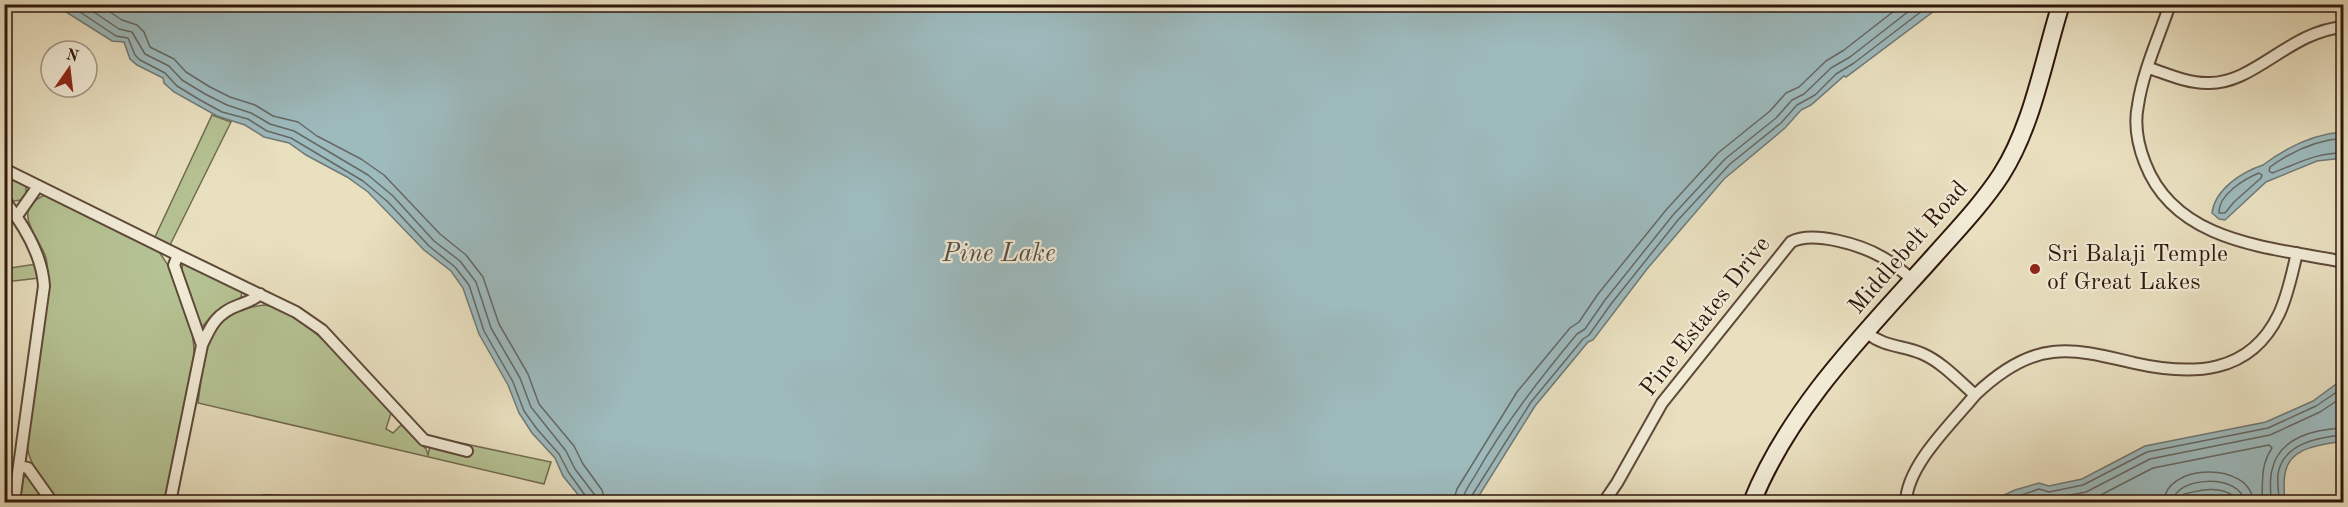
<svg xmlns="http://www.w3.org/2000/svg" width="2348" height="507" font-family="'Old Standard TT',serif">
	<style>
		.green { fill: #b5c293; stroke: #726c50; stroke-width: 1.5 }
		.water { fill: #9dbabd; stroke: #717976; stroke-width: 1.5 }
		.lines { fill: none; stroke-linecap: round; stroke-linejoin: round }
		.shore { stroke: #666864; stroke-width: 1.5 }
		.street-casing { stroke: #5e4939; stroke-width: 14 }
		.secondary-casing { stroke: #2f170c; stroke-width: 20 }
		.street { stroke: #f1ebd6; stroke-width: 10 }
		.secondary { stroke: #f1ebd6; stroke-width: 16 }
		.poi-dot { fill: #8f2418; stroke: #f1ebd6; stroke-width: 2 }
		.labels { text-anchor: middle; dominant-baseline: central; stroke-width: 4.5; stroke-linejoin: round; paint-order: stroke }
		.street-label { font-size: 24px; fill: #2f170c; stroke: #f1ebd6 }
		.poi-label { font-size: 24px; fill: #2f170c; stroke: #f1ebd6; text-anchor: start }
		.water-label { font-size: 26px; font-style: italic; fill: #56504a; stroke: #f1ebd6 }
	</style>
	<rect width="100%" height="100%" fill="#e9e0c0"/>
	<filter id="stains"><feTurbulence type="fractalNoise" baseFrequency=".00333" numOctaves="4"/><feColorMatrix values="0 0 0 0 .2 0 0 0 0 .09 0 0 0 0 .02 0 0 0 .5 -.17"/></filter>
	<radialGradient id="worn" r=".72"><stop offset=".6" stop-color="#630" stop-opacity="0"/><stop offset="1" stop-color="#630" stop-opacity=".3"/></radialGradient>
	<path class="green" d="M212,115L231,122L170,245L155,237Z
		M4,175L26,185V196L21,200L14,201C4,193 5,187 4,175Z
		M47,194L155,247C179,275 196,327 194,363L164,502H58C48,487 32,469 28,451C25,435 31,416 33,400C39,364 45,328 48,291C48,280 49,265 45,255C36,233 10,209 47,194Z
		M36,264L39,278L5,282L4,269Z
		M183,264L242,290L241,299L215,312L201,328L181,272Z
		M264,305C307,310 361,381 391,413L386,429L393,433L401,425L426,449L428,455L432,437L551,462L544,484L198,403C205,353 203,313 264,305Z
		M24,476L30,479L46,502H18L21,479Z"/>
	<path class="water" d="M55,5H1942L1846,77L1844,76L1811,105L1801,110L1785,128L1724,179L1647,269L1593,340L1588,342L1535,406L1475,502H584L563,476L555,458L532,433L519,413L508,385L479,334L463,288L451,271L424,250L368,192L347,177L306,155L289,143L264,137L245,125L217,116L174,92L164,83L163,78L137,65L130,59L124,42L112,41Z
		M2343,132V158L2317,161L2266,182L2225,220L2219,219L2212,213C2215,189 2242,172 2263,165C2287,147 2313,134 2343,132Z
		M2343,379V441C2322,445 2289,446 2285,474C2283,483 2285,493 2284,502H2233L2225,497L2206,495L2175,502H1989L2015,490L2039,483L2049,486L2082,479L2145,446L2266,422L2313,401Z"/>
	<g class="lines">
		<path class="shore" d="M68,4L116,36L128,38L135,55L140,60L165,73L177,86L200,100L222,112L248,119L267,131L291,138L363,181L388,202L429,246L455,267L469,285L484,331L513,382L524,411L537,429L559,454L569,473L587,498L588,502
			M82,4L119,29L132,32L145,54L169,66L182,80L205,94L227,105L251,113L270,124L294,131L368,175L393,196L434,241L460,261L476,282L491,328L520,378L531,407L566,451L575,469L594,494L596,502
			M98,4L122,20L137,25L144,32L150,47L174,59L186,72L210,87L230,97L255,105L273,116L298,122L317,136L361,159L384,175L440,234L466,255L483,277L499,324L528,374L539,404L574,446L583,464L602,490L605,502
			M2344,138C2316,140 2292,151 2270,167L2269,171L2272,173C2297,164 2317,152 2344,153
			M2259,173L2262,175L2261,178L2234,202L2225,213H2219C2218,195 2244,179 2259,173Z
			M1453,502L1457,489L1517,392L1570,328L1579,322L1598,294L1666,210L1718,153L1770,111L1786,93L1799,87L1826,61L1844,50L1903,4
			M1462,502C1463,492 1471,483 1476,474C1505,423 1540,378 1577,334L1585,329L1605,300L1673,215L1725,159L1776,118L1792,100L1804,94L1831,68L1850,57L1918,4
			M1470,502L1471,497L1531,402L1583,339L1589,335L1611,304L1678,220L1730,164L1781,123L1797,105L1815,95L1836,74L1854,63L1931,4
			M2001,502L2039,489L2049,492L2083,485L2147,452L2268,428L2316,406L2344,387
			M2021,502L2038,497L2050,499L2086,492L2150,459L2270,435L2320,412L2344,396
			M2075,502L2091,500L2153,468L2269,445L2272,448C2260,466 2263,482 2262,502
			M2164,502C2165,463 2251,461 2253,502
			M2173,502C2174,476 2242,473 2244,502
			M2180,502L2184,494C2201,490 2220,485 2235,497L2236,502
			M2271,502C2271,492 2269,481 2272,470C2279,437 2315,429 2344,428
			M2279,502C2279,493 2277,483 2278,474C2283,443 2319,437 2344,435"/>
		<defs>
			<path id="street" d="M2170,4C2159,37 2143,71 2138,105C2134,124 2138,145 2145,163C2176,244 2271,247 2344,262
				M2149,68C2167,74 2187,83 2207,83C2254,85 2289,31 2344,27
				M4,169L178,255L174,265L202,345
				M4,200C24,225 42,254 44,286L14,502
				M17,216L38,186
				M178,255L296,312L322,330L424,440L467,451
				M1867,333C1886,348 1903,345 1923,354C1943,363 1959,381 1975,395C1997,374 2023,355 2053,352C2081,349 2108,357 2134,363C2192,376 2250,375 2279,314C2288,295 2292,273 2297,253
				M19,466L28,468L52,502
				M170,502L202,345C211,325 217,313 239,305C247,302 254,300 260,294
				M264,502L265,501L288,502
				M1604,502L1617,483L1662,403L1791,242C1813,230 1861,245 1882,257C1893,263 1903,272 1913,280
				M1906,502C1907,465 1952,423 1975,395"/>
			<path id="secondary" d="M1752,502C1790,407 1867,331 1934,256C1957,230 1982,204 2001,175C2033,125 2043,61 2061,4"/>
		</defs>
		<use href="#street" class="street-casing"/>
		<use href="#secondary" class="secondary-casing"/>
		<use href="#street" class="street"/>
		<use href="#secondary" class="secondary"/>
	</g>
	<circle class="poi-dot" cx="2035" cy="269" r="6"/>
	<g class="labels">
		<g class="street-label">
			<text transform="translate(1909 248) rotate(-49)">Middlebelt Road</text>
			<text transform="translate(1706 317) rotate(-52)">Pine Estates Drive</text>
		</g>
		<g class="poi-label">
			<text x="2047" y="255">Sri Balaji Temple<tspan x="2047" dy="28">of Great Lakes</tspan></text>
		</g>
		<g class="water-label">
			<text x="999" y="254">Pine Lake</text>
		</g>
	</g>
	<rect width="2348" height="507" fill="none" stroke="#e9e0c0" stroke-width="24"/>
	<rect x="6" y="6" width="2336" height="495" fill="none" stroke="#2f170c" stroke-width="3"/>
	<rect x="12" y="12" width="2324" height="483" fill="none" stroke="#2f170c" stroke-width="1.5"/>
	<g transform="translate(69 69) rotate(14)"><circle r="28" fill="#f1ebd6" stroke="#a39685" stroke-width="1.5"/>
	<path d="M0-4.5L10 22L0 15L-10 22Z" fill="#8f2418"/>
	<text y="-9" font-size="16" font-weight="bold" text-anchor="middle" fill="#2f170c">N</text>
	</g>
	<rect width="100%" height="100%" filter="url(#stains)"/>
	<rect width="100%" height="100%" fill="url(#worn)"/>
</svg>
